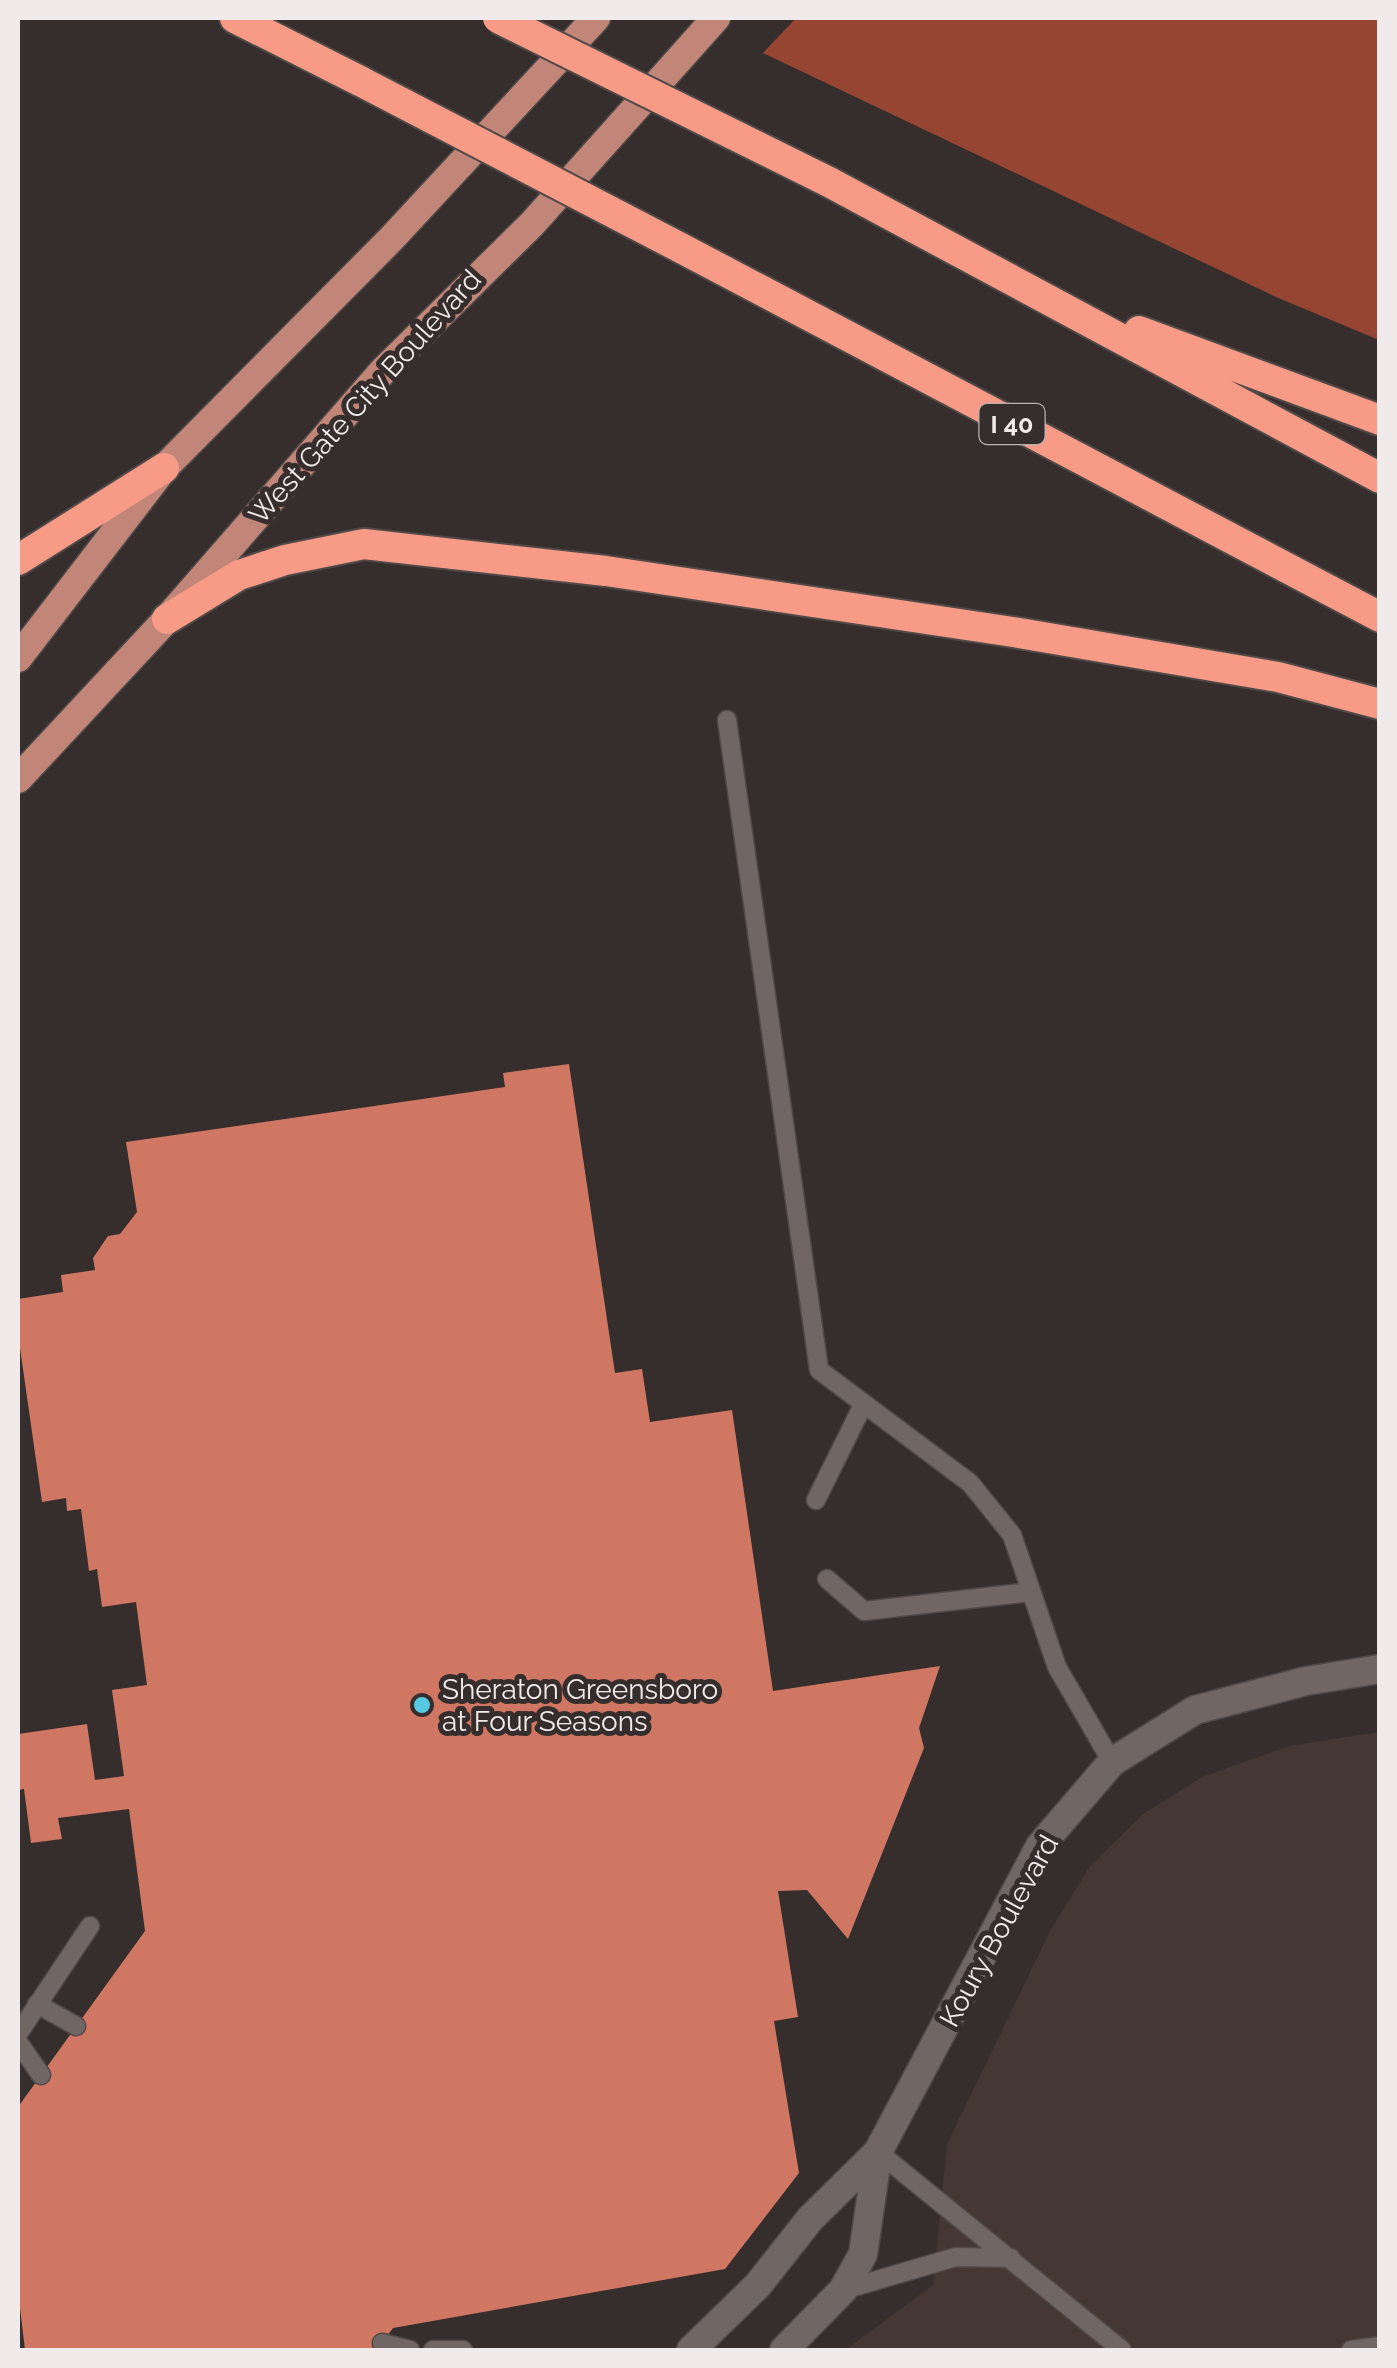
<svg xmlns="http://www.w3.org/2000/svg" width="1397" height="2368" font-family="Raleway,sans-serif">
	<style>
		.built { fill: #443734 }
		.forest { fill: #974533 }
		.building { fill: #d07763 }
		.lines { fill: none; stroke-linecap: round; stroke-linejoin: round }
		.service-casing { stroke: #504948; stroke-width: 21 }
		.tertiary-casing { stroke: #504948; stroke-width: 31 }
		.primary-casing { stroke: #504948; stroke-width: 31 }
		.motorway-casing { stroke: #504948; stroke-width: 34 }
		.service { stroke: #706765; stroke-width: 18 }
		.tertiary { stroke: #706765; stroke-width: 28 }
		.primary { stroke: #c28679; stroke-width: 28 }
		.motorway { stroke: #f89b86; stroke-width: 30 }
		.motorway-bridge-casing { stroke: #504948; stroke-width: 34; stroke-linecap: butt }
		.motorway-bridge { stroke: #f89b86; stroke-width: 30 }
		.poi-dot { fill: #56c9e1; stroke: #352e2c; stroke-width: 4 }
		.labels { text-anchor: middle; dominant-baseline: central; stroke-width: 10; stroke-linejoin: round; paint-order: stroke }
		.shield { fill: #352e2c; stroke: #b8b2b1; stroke-width: 2.5 }
		.shield-label { font-size: 25px; font-weight: bold; fill: #f0ebea }
		.street-label { font-size: 28px; fill: #f0ebea; stroke: #352e2c }
		.poi-label { font-size: 28px; fill: #f0ebea; stroke: #352e2c; text-anchor: start }
	</style>
	<rect width="100%" height="100%" fill="#352e2c"/>
	<path class="built" d="M1379,1732V2350H845L933,2285L947,2144L1050,1931L1090,1866L1143,1814L1202,1777L1289,1746Z"/>
	<path class="forest" d="M796,18H1379V340L1276,297L763,53Z"/>
	<path class="building" d="M569,1064L615,1373L642,1369L650,1422L732,1410L773,1691L940,1666L919,1728L924,1748L848,1939L807,1890L778,1891L798,2017L774,2021L799,2173L725,2269L393,2328L377,2350H25L18,2291V2107L145,1931L129,1809L58,1818L62,1839L31,1843L24,1789L18,1790V1734L87,1724L95,1780L124,1776L112,1690L147,1685L136,1602L102,1607L97,1569L89,1571L81,1509L67,1511L66,1498L42,1502L18,1334V1299L63,1292L61,1275L95,1270L93,1258L108,1236L120,1234L137,1212L126,1142L505,1087L503,1073Z"/>
	<g class="lines">
		<defs>
			<path id="service" d="M727,720L819,1370L970,1483L1012,1535L1057,1667L1112,1762
				M816,1500L863,1405
				M827,1579L864,1611L1030,1592
				M37,2004L76,2026
				M18,2034L90,1926
				M18,2042L41,2075
				M878,2152L1122,2350
				M843,2290L956,2257L1011,2258
				M382,2343L410,2350
				M433,2350H463
				M1351,2350L1380,2346"/>
			<path id="tertiary" d="M691,2350L758,2285L810,2219L878,2152L1040,1846L1112,1762L1195,1710L1306,1681L1380,1669
				M784,2350L843,2290L863,2254L878,2152"/>
			<path id="primary" d="M18,658L164,468L392,238L596,18
				M18,779L167,619L383,371L532,224L716,18"/>
			<path id="motorway" d="M235,18L362,82
				M829,182L1380,478
				M679,247L1380,617
				M1139,331L1380,420
				M18,560L164,468
				M167,619L239,575L285,560L364,544L606,571L1013,632L1278,677L1380,704"/>
		</defs>
		<use href="#service" class="service-casing"/>
		<use href="#tertiary" class="tertiary-casing"/>
		<use href="#primary" class="primary-casing"/>
		<use href="#motorway" class="motorway-casing"/>
		<use href="#service" class="service"/>
		<use href="#tertiary" class="tertiary"/>
		<use href="#primary" class="primary"/>
		<use href="#motorway" class="motorway"/>
		<defs>
			<path id="motorway-bridge" d="M498,18L829,182
				M362,82L679,247"/>
		</defs>
		<use href="#motorway-bridge" class="motorway-bridge-casing"/>
		<use href="#motorway-bridge" class="motorway-bridge"/>
	</g>
	<circle class="poi-dot" cx="422" cy="1705" r="10"/>
	<g class="labels">
		<rect class="shield" x="979.5" y="404" width="65" height="40" rx="8"/>
		<g class="shield-label">
			<text x="1012" y="424">I 40</text>
		</g>
		<g class="street-label">
			<text transform="translate(365 397) rotate(-48)">West Gate City Boulevard</text>
			<text transform="translate(999 1931) rotate(-61)">Koury Boulevard</text>
		</g>
		<g class="poi-label">
			<text x="442" y="1689">Sheraton Greensboro<tspan x="442" dy="32">at Four Seasons</tspan></text>
		</g>
	</g>
	<rect width="1397" height="2368" fill="none" stroke="#f0ebea" stroke-width="40"/>
</svg>
